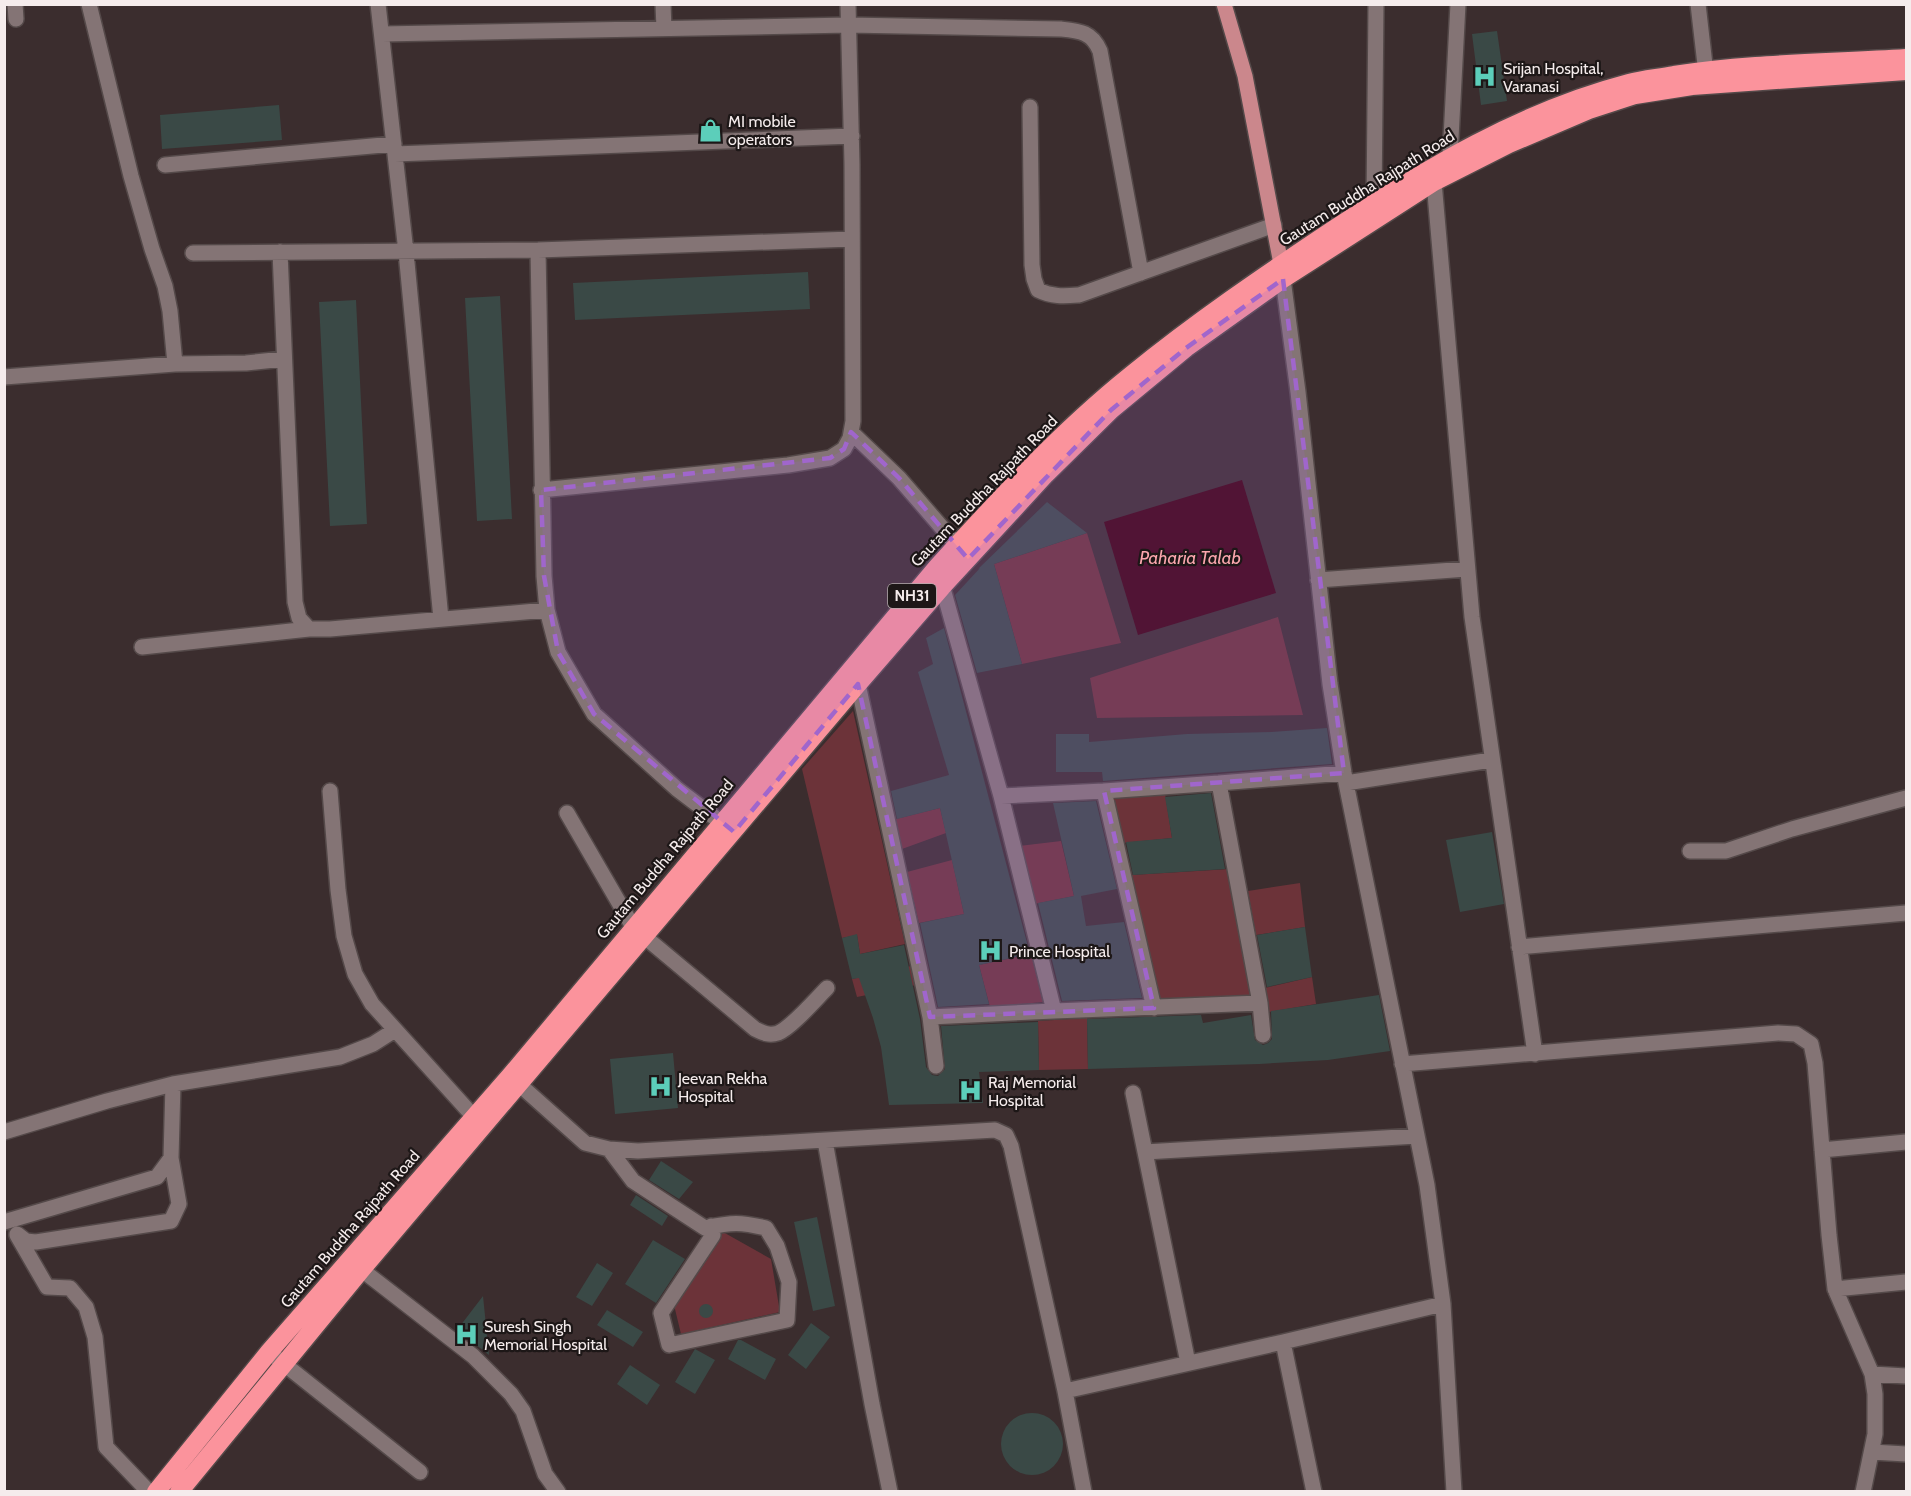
<svg xmlns="http://www.w3.org/2000/svg" width="1911" height="1496" font-family="Cabin,sans-serif">
	<style>
		.green { fill: #6c3339 }
		.water { fill: #3e000f }
		.building { fill: #3a4946 }
		.lines { fill: none; stroke-linecap: round; stroke-linejoin: round }
		.minor-casing { stroke: #544949; stroke-width: 18 }
		.major-casing { stroke: #544949; stroke-width: 18 }
		.highway-casing { stroke: #544949; stroke-width: 21 }
		.minor { stroke: #847475; stroke-width: 15 }
		.major { stroke: #cb878c; stroke-width: 15 }
		.highway { stroke: #fb939c; stroke-width: 18 }
		.marked { fill: #a066cc; fill-opacity: 0.2; stroke: #a066cc; stroke-width: 4.5; stroke-dasharray: 12 8; stroke-linejoin: round }
		.labels { text-anchor: middle; dominant-baseline: central; stroke-width: 4.5; stroke-linejoin: round; paint-order: stroke }
		.shield { fill: #1d1717; stroke: #b4acac; stroke-width: 1.5 }
		.shield-label { font-size: 15px; font-weight: bold; fill: #f5ecec }
		.poi-label { font-size: 16px; fill: #f5ecec; stroke: #1d1717; text-anchor: start }
		.street-label { font-size: 16px; fill: #f5ecec; stroke: #1d1717 }
		.water-label { font-size: 18px; font-style: italic; fill: #faa6ad; stroke: #1d1717 }
	</style>
	<rect width="100%" height="100%" fill="#3b2d2e"/>
	<path class="green" d="M1087,533L1121,643L1022,664L994,564Z
		M1278,617L1303,715L1097,718L1090,678Z
		M853,711L905,944L860,954L857,935L842,938L802,769Z
		M1165,793L1172,838L1123,843L1112,797Z
		M940,808L946,833L902,849L896,819Z
		M1061,841L1074,896L1034,904L1019,846Z
		M952,860L964,914L919,923L907,872Z
		M1230,869L1251,996L1160,999L1131,875Z
		M1300,883L1305,927L1256,935L1248,891Z
		M1031,954L1043,1002L990,1007L979,965Z
		M911,966L916,985L857,997L852,979Z
		M1312,977L1316,1004L1269,1012L1265,988Z
		M1087,1018L1088,1069L1039,1070L1038,1021Z
		M723,1232L771,1259L780,1312L681,1334L674,1305Z"/>
	<path class="water" d="M1242,480L1276,593L1138,635L1104,522Z"/>
	<path class="building" d="M1497,31L1507,101L1481,105L1472,34Z
		M279,105L282,140L162,149L160,115Z
		M808,272L810,309L575,320L573,283Z
		M500,296L512,519L477,521L465,298Z
		M356,300L367,524L330,526L319,302Z
		M1047,502L1087,533L994,564L1022,664L977,673L955,595L980,568L978,569Z
		M944,628L1030,954L979,965L989,1004L938,1007L920,923L964,914L940,808L897,819L891,791L949,775L918,672L933,664L926,638Z
		M1327,728L1332,764L1103,781L1102,772H1056V734H1089V742L1187,734L1271,732Z
		M1211,793L1225,869L1133,875L1126,842L1172,838L1165,797Z
		M1096,801L1117,889L1081,896L1086,926L1124,922L1142,998L1062,1001L1038,903L1074,896L1053,803Z
		M1492,832L1504,904L1460,912L1446,840Z
		M1305,927L1312,977L1267,987L1257,935Z
		M857,934L860,954L904,945L920,1019L926,1067L932,1075L938,1076L945,1069L941,1026L1038,1022L1039,1070L979,1072L983,1103L889,1105L881,1047L873,1018L859,978L852,979L842,938Z
		M1379,995L1390,1051L1328,1060L1259,1064L1088,1069L1087,1019L1201,1015L1203,1023L1251,1015L1255,1040L1263,1045L1268,1043L1272,1039L1271,1011Z
		M673,1053L678,1108L615,1114L610,1059Z
		M661,1161L693,1182L679,1199L649,1180Z
		M636,1195L668,1216L662,1226L630,1205Z
		M817,1217L835,1306L813,1311L794,1222Z
		M653,1240L685,1259L656,1303L625,1284Z
		M597,1263L613,1273L592,1306L576,1297Z
		M483,1296L489,1355L457,1330Z
		M699 1311a7 7 0 1 1 14 0a7 7 0 1 1-14 0Z
		M607,1310L643,1332L633,1347L597,1325Z
		M811,1323L830,1337L806,1369L788,1355Z
		M738,1340H741L776,1359L765,1380L728,1359Z
		M695,1349L715,1360L695,1394L675,1382Z
		M630,1365L660,1385L647,1405L617,1384Z
		M1001 1444a31 31 0 1 1 62 0a31 31 0 1 1-62 0Z"/>
	<g class="lines">
		<defs>
			<path id="minor" d="M15,4L16,19
				M89,4L131,176L152,249L165,286L170,311L175,364
				M378,4L406,252L441,619
				M663,4L664,29
				M1698,4L1707,82
				M382,34L849,25L1061,29C1080,31 1092,32 1100,51L1141,273
				M1030,107L1032,265L1034,279L1038,290C1052,297 1064,296 1079,295L1274,225
				M395,154L852,136
				M1450,157L1458,4
				M165,165L394,144
				M1434,182L1472,617L1535,1054
				M1374,203L1376,4
				M538,250L544,576L547,610L558,652L594,714L677,789L731,830
				M280,252L295,602L299,618L309,629H330L547,610
				M193,253L538,250L852,239
				M1283,279L1298,392L1330,684L1344,773L1427,1185L1443,1304L1454,1492
				M4,377L175,364L246,363L284,359
				M851,432L899,478L957,545
				M541,490L788,465L830,458L844,449L850,438L853,421L852,164L848,4
				M940,578L1001,796L1054,1011L1260,1003L1219,783L1344,773
				M1318,580L1467,569
				M142,647L309,629
				M858,684L930,1017L1054,1011
				M1346,783L1491,760
				M330,791L338,890L344,936L355,974L372,1004L474,1117
				M1001,796L1104,791
				M567,813L633,927L755,1029C763,1033 769,1036 778,1033C791,1028 816,999 827,988
				M1690,851H1726L1792,829L1906,798
				M1519,947L1906,913
				M1260,1003L1263,1035
				M1154,1008L1104,791L1219,783
				M930,1017L936,1066
				M1402,1064L1778,1033L1796,1034L1811,1044L1815,1063L1829,1235L1835,1289L1872,1374L1875,1394V1434L1863,1492
				M511,1077L585,1143L609,1149L638,1151L995,1130L1006,1135L1011,1146L1065,1391L1084,1492
				M1133,1093L1188,1363
				M4,1132L107,1101L173,1084L340,1057L373,1044L395,1030
				M825,1141L872,1404L890,1492
				M609,1149L633,1181L705,1228C733,1222 740,1222 766,1228L777,1246L789,1282L787,1320L669,1345L661,1313L713,1235L711,1226
				M1822,1150L1906,1142
				M1145,1152L1417,1136
				M4,1222L157,1177L171,1158L173,1084
				M17,1234L26,1241L36,1242L171,1221L179,1204L171,1158
				M17,1235L47,1287L70,1288L86,1307L95,1337L106,1447L149,1492
				M353,1263L473,1356L511,1394L523,1411L545,1474L558,1492
				M1835,1289L1906,1282
				M1283,1342L1314,1492
				M269,1352L420,1472
				M1872,1374L1906,1376
				M1065,1391L1283,1342L1443,1304
				M1872,1452L1906,1454"/>
			<path id="major" d="M1224,4L1245,76L1281,264"/>
			<path id="highway" d="M156,1492L269,1352L510,1076L937,567C998,500 1060,432 1131,375C1196,322 1265,275 1334,229C1426,168 1522,111 1629,83C1644,79 1659,78 1674,75C1751,63 1829,63 1906,58
				M179,1492L362,1269L858,684L942,587L1046,474L1111,410L1186,348L1283,279L1434,182L1509,144L1589,110L1635,95L1692,86L1906,71"/>
		</defs>
		<use href="#minor" class="minor-casing"/>
		<use href="#major" class="major-casing"/>
		<use href="#highway" class="highway-casing"/>
		<use href="#minor" class="minor"/>
		<use href="#major" class="major"/>
		<use href="#highway" class="highway"/>
	</g>
	<path class="marked" d="M1283,279L1344,773L1104,791L1154,1008L930,1017L858,684L734,832L594,714L558,652L544,576L541,490L830,458L844,449L851,432L899,478L968,559L1111,410L1186,348Z"/>
	<defs>
		<symbol id="hospital-bare" viewBox="-9 -9 18 18"><path d="M-5-5h3v3.5h4V-5h3V5h-3V1.5h-4V5h-3Z" fill="#5cceba" stroke="#1d1717" stroke-width="2.5" paint-order="stroke"/></symbol>
		<symbol id="shop-bare" viewBox="-9 -9 18 18"><path d="M-5-2.5h2.3a2.7 3.5 0 0 1 5.4 0H5L5.5 6h-11ZM-1.5-2.5h3a1.5 2.3 0 0 0-3 0Z" fill="#5cceba" stroke="#1d1717" stroke-width="2.5" paint-order="stroke"/></symbol>
	</defs>
	<g fill-rule="evenodd">
		<use href="#hospital-bare" x="1468" y="60" width="33" height="33"/>
		<use href="#shop-bare" x="694" y="114" width="33" height="33"/>
		<use href="#hospital-bare" x="974" y="934" width="33" height="33"/>
		<use href="#hospital-bare" x="644" y="1070" width="33" height="33"/>
		<use href="#hospital-bare" x="954" y="1074" width="33" height="33"/>
		<use href="#hospital-bare" x="450" y="1318" width="33" height="33"/>
	</g>
	<g class="labels">
		<rect class="shield" x="888" y="584" width="48" height="24" rx="4.5"/>
		<g class="shield-label">
			<text x="912" y="596">NH31</text>
		</g>
		<g class="poi-label">
			<text x="1503" y="68">Srijan Hospital,<tspan x="1503" dy="18">Varanasi</tspan></text>
			<text x="728" y="121">MI mobile<tspan x="728" dy="18">operators</tspan></text>
			<text x="1009" y="951">Prince Hospital</text>
			<text x="678" y="1078">Jeevan Rekha<tspan x="678" dy="18">Hospital</tspan></text>
			<text x="988" y="1082">Raj Memorial<tspan x="988" dy="18">Hospital</tspan></text>
			<text x="484" y="1326">Suresh Singh<tspan x="484" dy="18">Memorial Hospital</tspan></text>
		</g>
		<g class="street-label">
			<text transform="translate(1367 188) rotate(-32)">Gautam Buddha Rajpath Road</text>
			<text transform="translate(984 491) rotate(-46)">Gautam Buddha Rajpath Road</text>
			<text transform="translate(665 859) rotate(-50)">Gautam Buddha Rajpath Road</text>
			<text transform="translate(350 1229) rotate(-49)">Gautam Buddha Rajpath Road</text>
		</g>
		<g class="water-label">
			<text x="1190" y="558">Paharia Talab</text>
		</g>
	</g>
	<rect width="1911" height="1496" fill="none" stroke="#f5ecec" stroke-width="12"/>
</svg>
